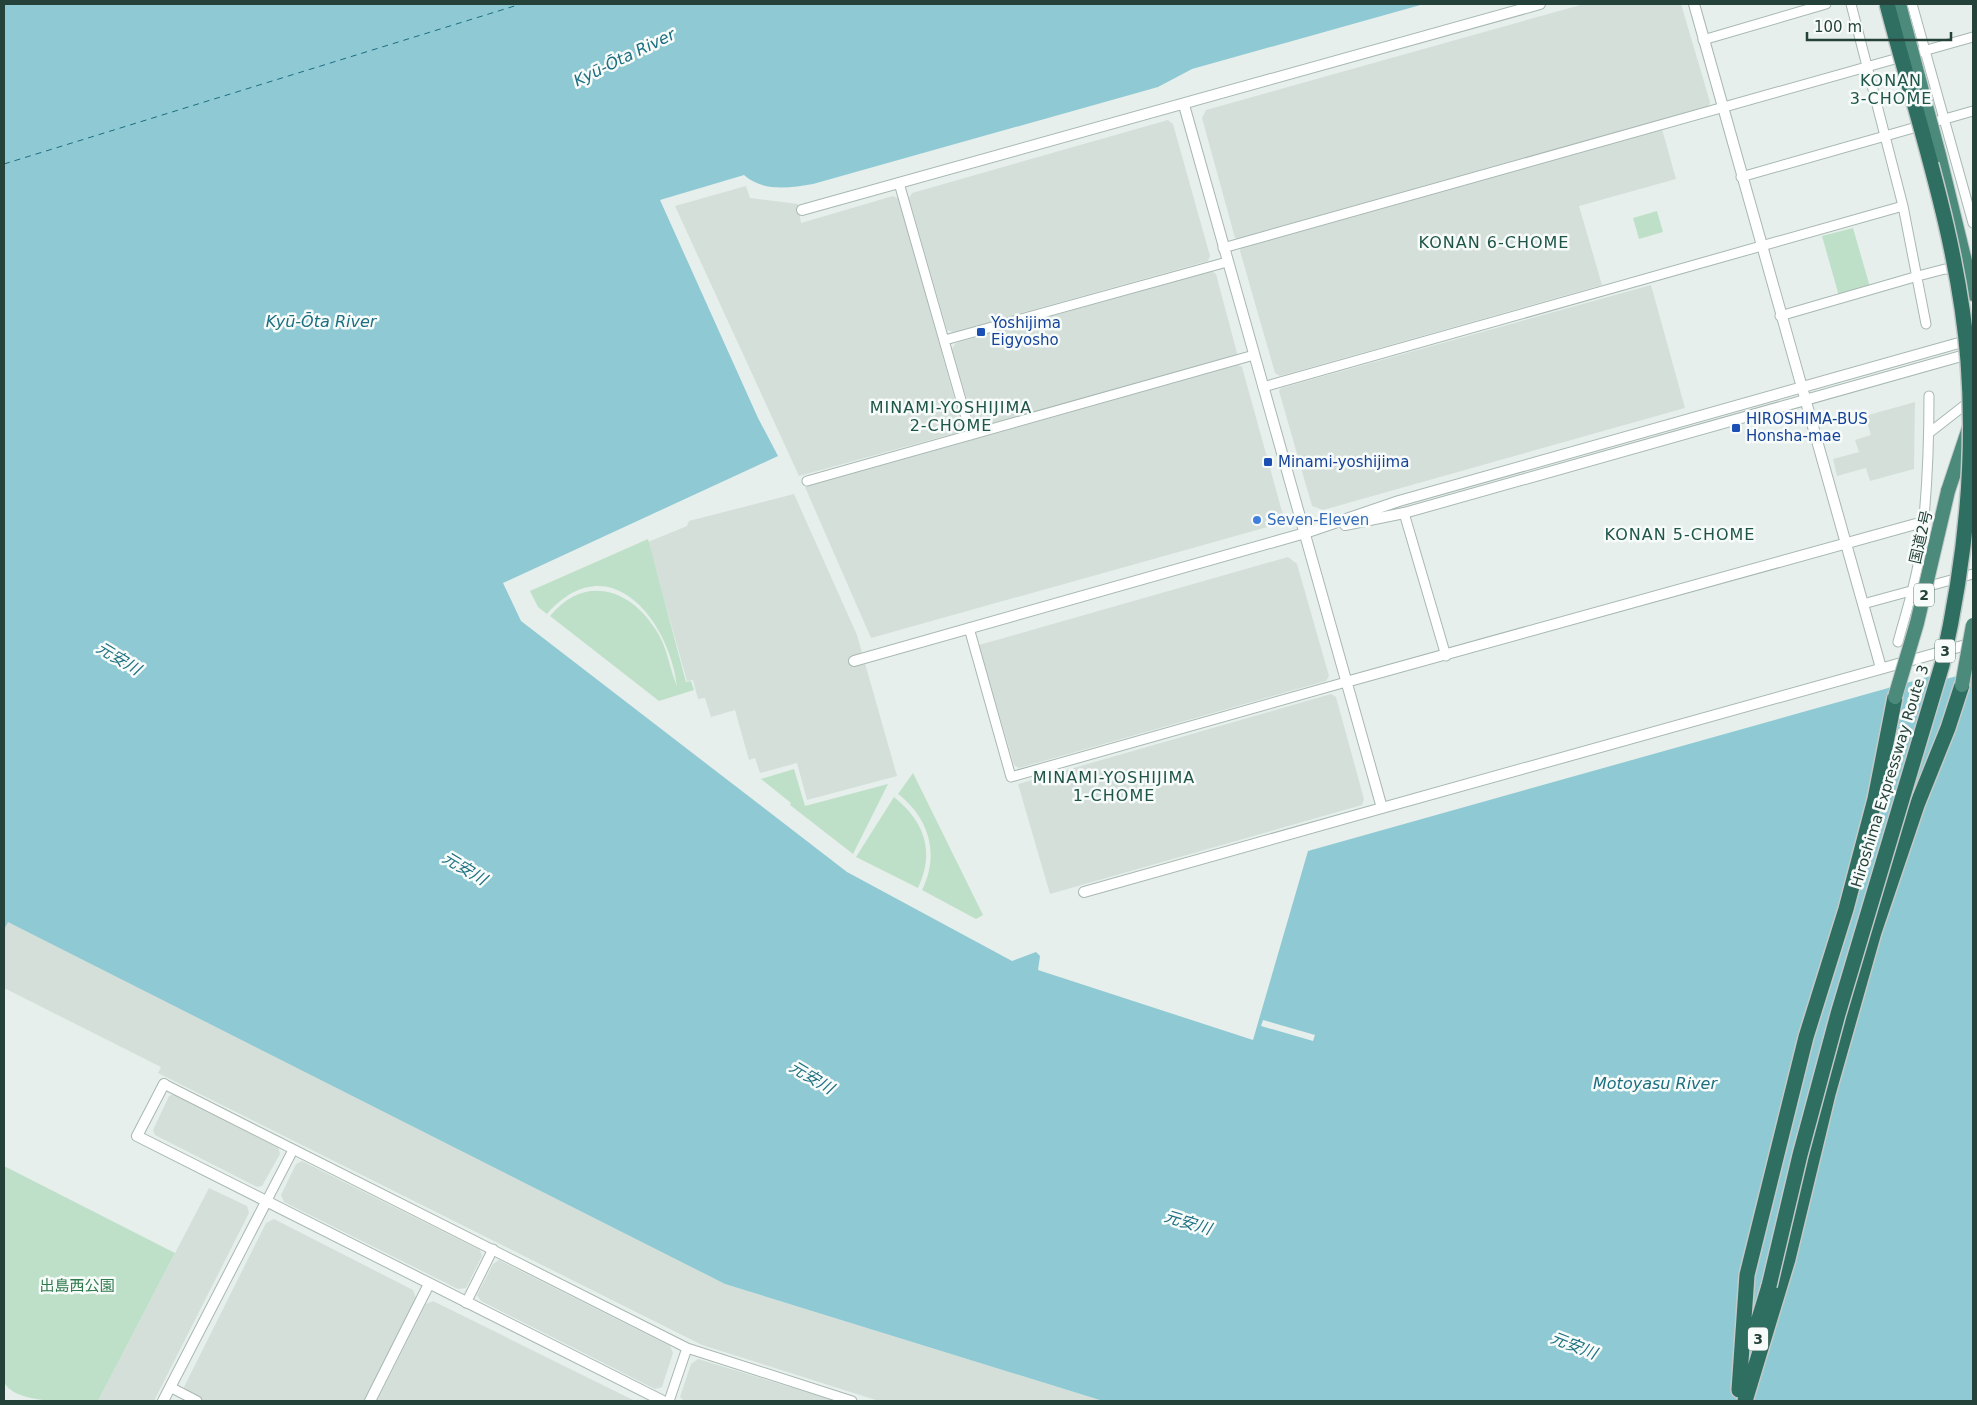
<svg xmlns="http://www.w3.org/2000/svg" width="1977" height="1405" font-family="'DejaVu Sans','Noto Sans JP',sans-serif">
	<style>
		.built { fill: #d4dfda }
		.green { fill: #bfe0c8 }
		.water { fill: #8ec9d4 }
		.pier { fill: #e6efeb }
		.lines { fill: none; stroke-linecap: round; stroke-linejoin: round }
		.ferry { stroke: #1c6f80; stroke-width: 1; stroke-dasharray: 6 5; stroke-linecap: butt }
		.minor-casing { stroke: #a8b8b2; stroke-width: 11 }
		.tertiary-casing { stroke: #a8b8b2; stroke-width: 12 }
		.trunk-casing { stroke: #c2cac8; stroke-width: 16 }
		.motorway-casing { stroke: #c2cac8; stroke-width: 18 }
		.minor { stroke: #fff; stroke-width: 9 }
		.tertiary { stroke: #fff; stroke-width: 10 }
		.trunk { stroke: #4c8a7c; stroke-width: 14 }
		.motorway { stroke: #2f6f62; stroke-width: 15 }
		.trunk-bridge-casing { stroke: #c2cac8; stroke-width: 16; stroke-linecap: butt }
		.motorway-bridge-casing { stroke: #c2cac8; stroke-width: 18; stroke-linecap: butt }
		.trunk-bridge { stroke: #4c8a7c; stroke-width: 14 }
		.motorway-bridge { stroke: #2f6f62; stroke-width: 15 }
		.transit-dot { fill: #1a4fb4; stroke: #f7fbf9; stroke-width: 2 }
		.shop-dot { fill: #3f7fe0; stroke: #f7fbf9; stroke-width: 2 }
		.labels { text-anchor: middle; stroke-width: 5; stroke-linejoin: round; paint-order: stroke }
		.shield { fill: #f7fbf9; stroke: #637a73; stroke-width: 1 }
		.shield-label { font-size: 14px; font-weight: bold; fill: #24423a }
		.transit-label { font-size: 15px; fill: #164399; stroke: #f7fbf9; text-anchor: start }
		.shop-label { font-size: 15px; fill: #366cbe; stroke: #f7fbf9; text-anchor: start }
		.street-label { font-size: 15px; fill: #24423a; stroke: #f7fbf9 }
		.park-label { font-size: 15px; fill: #2d7a4b; stroke: #f7fbf9 }
		.water-label { font-size: 16px; font-style: italic; fill: #1c6f80; stroke: #f7fbf9 }
		.neighbourhood-label { font-size: 16px; letter-spacing: 1px; fill: #1f5548; stroke: #f7fbf9 }
	</style>
	<rect width="100%" height="100%" fill="#e6efeb"/>
	<path class="built" d="M1584,4H1681L1710,102L1708,108L1238,240L1235,238L1202,118L1206,110Z
		M1168,120L1173,124L1210,256L1208,261L953,332L947,330L909,198L912,193Z
		M1662,129L1676,179L1579,206L1602,285L1280,376L1275,373L1240,251L1241,248Z
		M746,186L750,198L798,204L801,223L893,196L899,199L962,426L959,432L799,476L675,206Z
		M1212,271L1216,274L1237,353L1236,356L981,428L974,424L952,349L956,343Z
		M1651,285L1685,408L1323,510L1312,506L1279,391L1281,388Z
		M1238,365L1242,367L1283,515L1278,524L871,638L805,487Z
		M1915,402L1914,469L1870,481L1866,468L1837,476L1833,459L1859,452L1855,440L1871,435L1865,416Z
		M794,494L857,635L897,776L807,800L797,763L760,773L755,758L749,760L735,710L711,717L705,698L698,699L693,680L687,681L648,542L687,526L689,521Z
		M1288,557L1297,564L1329,676L1326,681L1019,768L1014,765L979,645Z
		M1331,694L1336,697L1364,799L1362,805L1050,894L1018,784Z
		M8,921L725,1284L1103,1401H879L702,1345L158,1073L161,1067L4,988V930Z
		M174,1094L278,1147L280,1154L262,1186L257,1187L155,1135L153,1130L169,1096Z
		M302,1161L480,1250L482,1256L466,1288L458,1289L284,1202L281,1195L296,1164Z
		M209,1188L247,1206L249,1213L154,1401H98Z
		M274,1219L413,1290L416,1298L364,1401H203L186,1393L184,1387L266,1223Z
		M499,1260L670,1346L673,1353L662,1387L655,1389L481,1301L477,1295L493,1264Z
		M433,1301L635,1401H377L426,1304Z
		M698,1359L836,1401H684L680,1397L691,1364Z"/>
	<path class="green" d="M1657,211L1663,232L1639,239L1633,218Z
		M1853,228L1870,287L1839,296L1822,236Z
		M648,539L686,682L691,681L694,690L659,701L550,616C586,572 634,590 659,635C668,651 670,670 677,686C669,620 609,544 547,614L538,607L530,591Z
		M794,769L805,806L888,784L853,854L790,805L791,803L761,779Z
		M913,773L983,915L976,919L922,890C940,854 929,818 898,794Z
		M894,797C925,822 935,852 918,888L856,857Z
		M4,1166L175,1253L98,1401C72,1401 15,1405 4,1382Z"/>
	<path class="water" d="M4,4H1424L1192,69L1158,87L813,184C789,188 763,192 744,175L660,200L758,418L778,456L503,583L521,621L847,872L1012,961L1036,952L1040,956L1038,970L1253,1040L1308,851L1931,676L1934,682L1973,672V1401H1103L725,1284L8,922L4,930Z"/>
	<path class="pier" d="M1263,1020L1315,1035L1313,1041L1261,1026Z"/>
	<g class="lines">
		<path class="ferry" d="M4,164L521,4"/>
		<g class="minor-casing">
			<path id="minor" d="M1851,4L1903,206L1926,324
				M1912,4L1973,223
				M1703,40L1826,4
				M1741,177L1973,111
				M899,183L971,435
				M1223,248L1973,37
				M1780,316L1918,276L1945,269L1959,270
				M945,340L1227,262
				M1263,387L1903,206
				M1929,433L1970,401
				M807,481L1254,355
				M1404,513L1446,656
				M1863,604L1973,574
				M969,628L1011,777L1346,682
				M1898,642C1906,612 1916,583 1920,553C1927,501 1929,449 1929,396
				M164,1084L687,1348L852,1401
				M266,1202L293,1150
				M466,1303L493,1249
				M170,1387L197,1401
				M669,1401L687,1348"/>
		</g>
		<g class="tertiary-casing">
			<path id="tertiary" d="M1694,4L1881,668
				M1184,105L1382,808L1973,643
				M802,210L1540,4
				M1345,525L1404,513L1972,353
				M854,661L1305,533L1399,501L1973,339
				M1346,682L1923,522
				M1084,892L1382,808
				M164,1084L137,1136L663,1401
				M163,1401L266,1202
				M370,1401L429,1284"/>
		</g>
		<g class="trunk-casing">
			<path id="trunk" d="M1939,155L1973,294
				M1948,491L1969,428"/>
		</g>
		<g class="motorway-casing">
			<path id="motorway" d="M1754,1335L1769,1286
				M1739,1390L1747,1275L1806,1037L1846,909L1875,799L1895,697
				M1745,1401L1788,1259L1828,1094L1874,932L1917,805L1948,728L1962,685"/>
		</g>
		<use href="#minor" class="minor"/>
		<use href="#tertiary" class="tertiary"/>
		<use href="#trunk" class="trunk"/>
		<use href="#motorway" class="motorway"/>
		<g class="trunk-bridge-casing">
			<path id="trunk-bridge" d="M1899,4L1939,155
				M1962,685L1973,625
				M1895,697L1917,623L1948,491"/>
		</g>
		<g class="motorway-bridge-casing">
			<path id="motorway-bridge" d="M1769,1286L1800,1155L1838,1014L1942,665C1965,564 1976,464 1968,361C1959,241 1917,120 1887,4"/>
		</g>
		<use href="#trunk-bridge" class="trunk-bridge"/>
		<use href="#motorway-bridge" class="motorway-bridge"/>
	</g>
	<g class="transit-dot">
		<rect x="976" y="327" width="10" height="10" rx="2.5"/>
		<rect x="1731" y="423" width="10" height="10" rx="2.5"/>
		<rect x="1263" y="457" width="10" height="10" rx="2.5"/>
	</g>
	<circle class="shop-dot" cx="1257" cy="520" r="5"/>
	<g class="labels">
		<g class="shield">
			<rect x="1914" y="583.5" width="20" height="23" rx="4"/>
			<rect x="1935" y="639.5" width="20" height="23" rx="4"/>
			<rect x="1748" y="1327.5" width="20" height="23" rx="4"/>
		</g>
		<g class="shield-label">
			<text x="1924" y="600">2</text>
			<text x="1945" y="656">3</text>
			<text x="1758" y="1344">3</text>
		</g>
		<g class="transit-label">
			<text x="991" y="328">Yoshijima<tspan x="991" dy="17">Eigyosho</tspan></text>
			<text x="1746" y="424">HIROSHIMA-BUS<tspan x="1746" dy="17">Honsha-mae</tspan></text>
			<text x="1278" y="467">Minami-yoshijima</text>
		</g>
		<g class="shop-label">
			<text x="1267" y="525">Seven-Eleven</text>
		</g>
		<g class="street-label">
			<text transform="translate(1921 537) rotate(-77)" y="5">国道2号</text>
			<text transform="translate(1890 776) rotate(-73)" y="5">Hiroshima Expressway Route 3</text>
		</g>
		<g class="park-label">
			<text x="77" y="1291">出島西公園</text>
		</g>
		<g class="water-label">
			<text transform="translate(624 57) rotate(-26)" y="6">Kyū-Ōta River</text>
			<text x="321" y="327">Kyū-Ōta River</text>
			<text transform="translate(119 658) rotate(31)" y="6">元安川</text>
			<text transform="translate(465 868) rotate(31)" y="6">元安川</text>
			<text transform="translate(812 1077) rotate(31)" y="6">元安川</text>
			<text x="1655" y="1089">Motoyasu River</text>
			<text transform="translate(1188 1222) rotate(17)" y="6">元安川</text>
			<text transform="translate(1574 1345) rotate(21)" y="6">元安川</text>
		</g>
		<g class="neighbourhood-label">
			<text x="1891" y="86">KONAN<tspan x="1891" dy="18">3-CHOME</tspan></text>
			<text x="1494" y="248">KONAN 6-CHOME</text>
			<text x="951" y="413">MINAMI-YOSHIJIMA<tspan x="951" dy="18">2-CHOME</tspan></text>
			<text x="1680" y="540">KONAN 5-CHOME</text>
			<text x="1114" y="783">MINAMI-YOSHIJIMA<tspan x="1114" dy="18">1-CHOME</tspan></text>
		</g>
	</g>
	<rect width="1977" height="1405" fill="none" stroke="#24423a" stroke-width="10"/>
	<path d="M1807 32v8h144v-8" fill="none" stroke="#24423a" stroke-width="2.5"/>
	<text x="1814" y="32" font-size="15" fill="#24423a" stroke="#f7fbf9" stroke-width="4" paint-order="stroke">100 m</text>
</svg>
